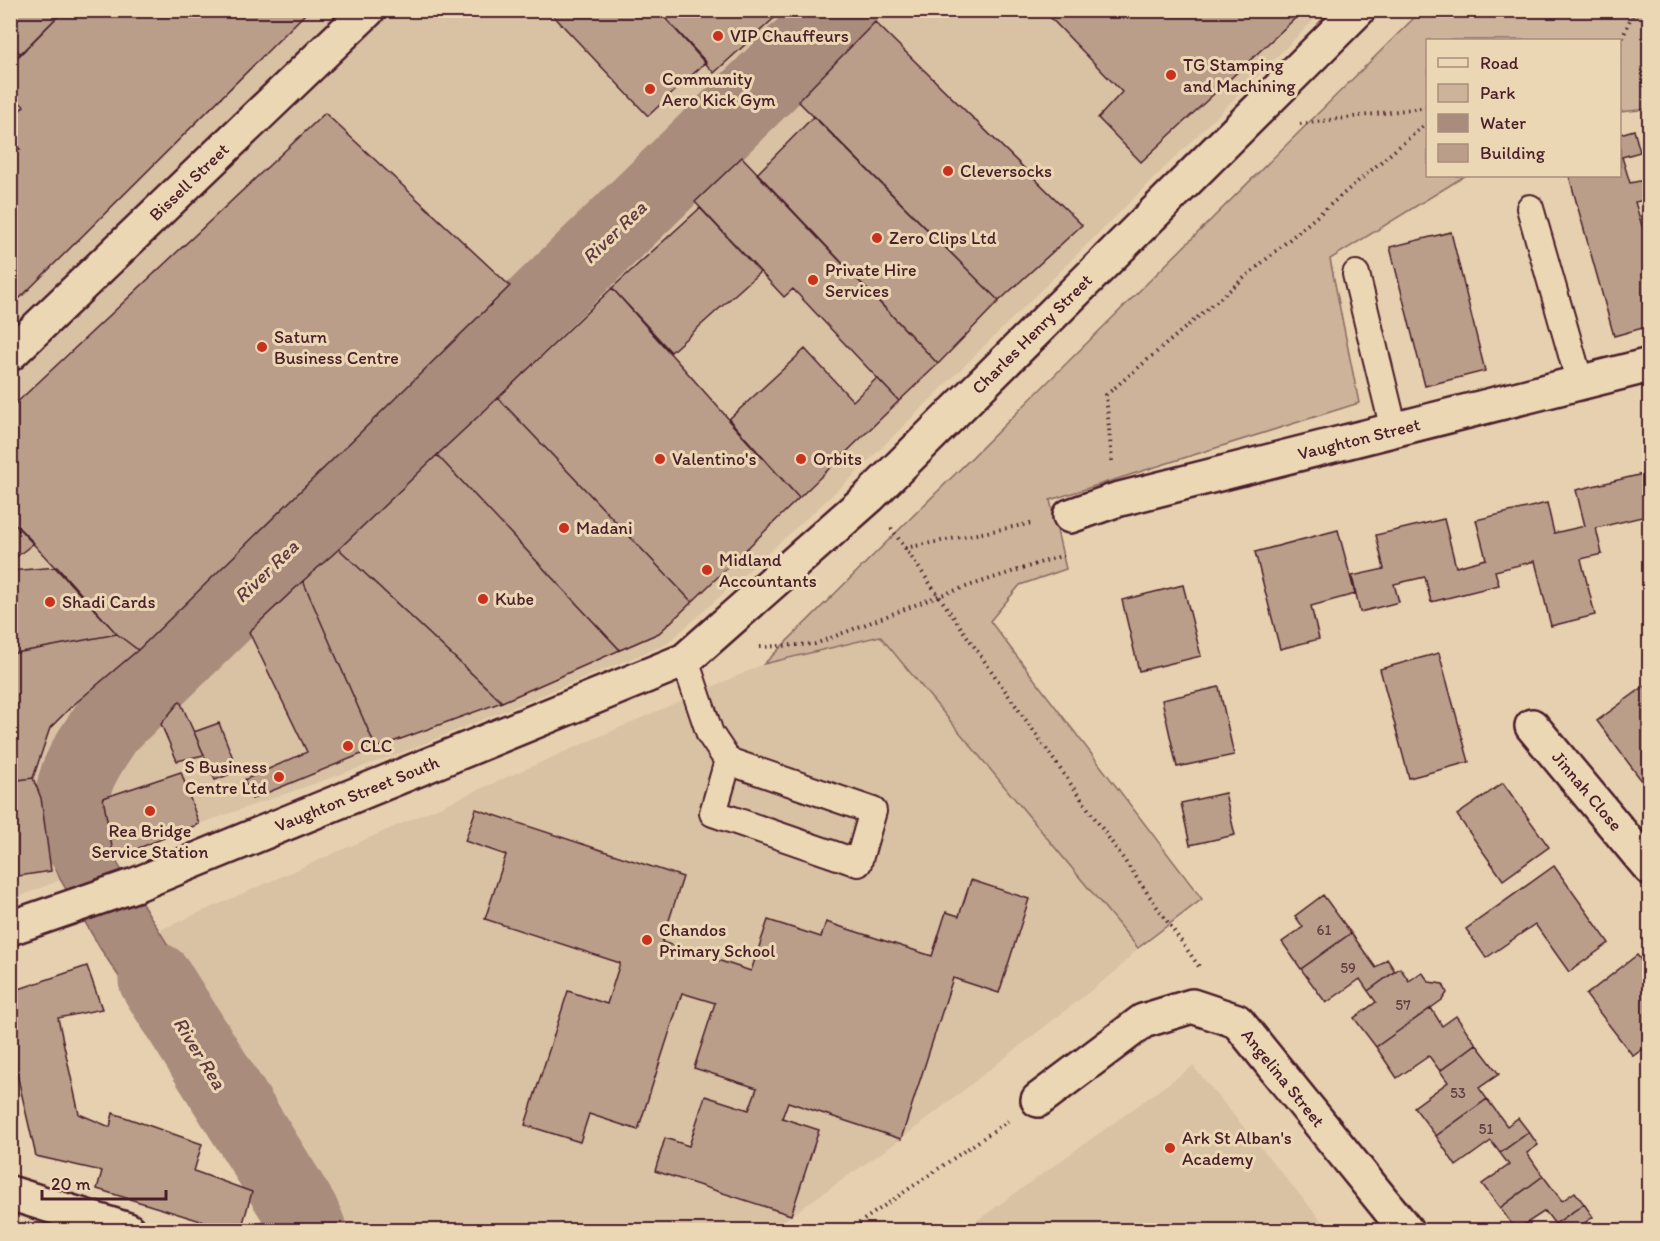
<svg xmlns="http://www.w3.org/2000/svg" width="1660" height="1241" font-family="Itim,sans-serif">
	<style>
		.built { fill: #d9c1a4 }
		.green { fill: #ccb39a; stroke: #8b6962; stroke-width: 1.5 }
		.water { fill: #aa8c7d; stroke: #84605c; stroke-width: 1.5 }
		.lines { fill: none; stroke-linecap: round; stroke-linejoin: round }
		.river { stroke: #aa8c7d; stroke-width: 75 }
		.building { fill: #ba9e8a; stroke: #4a1f2b; stroke-width: 1.5 }
		.lane-casing { stroke: #4a1f2b; stroke-width: 30 }
		.street-casing { stroke: #4a1f2b; stroke-width: 38 }
		.path { stroke: #4a1f2b; stroke-width: 4; stroke-dasharray: 1.5 4.5; stroke-linecap: butt }
		.lane { stroke: #ecd7b5; stroke-width: 26 }
		.street { stroke: #ecd7b5; stroke-width: 33 }
		.poi-dot { fill: #c8321e; stroke: #ecd7b5; stroke-width: 2 }
		.labels { text-anchor: middle; stroke-width: 6; stroke-linejoin: round; paint-order: stroke }
		.number-label { font-size: 15px; fill: #663f43 }
		.poi-label { font-size: 18px; fill: #4a1f2b; stroke: #ecd7b5; text-anchor: start }
		.street-label { font-size: 18px; fill: #4a1f2b; stroke: #ecd7b5 }
		.water-label { font-size: 20px; font-style: italic; fill: #623a40; stroke: #ecd7b5 }
	</style>
	<rect width="100%" height="100%" fill="#e6d0af"/>
	<filter id="ink" filterUnits="userSpaceOnUse"><feTurbulence type="fractalNoise" baseFrequency=".0167" numOctaves="2"/><feDisplacementMap in="SourceGraphic" scale="12" xChannelSelector="R" yChannelSelector="G"/><feConvolveMatrix kernelMatrix="1 2 1 2 8 2 1 2 1" color-interpolation-filters="sRGB"/></filter>
	<g filter="url(#ink)">
		<path class="built" d="M11,11H1323L850,479L667,644L401,753L199,824L11,900Z
			M880,636L1138,948L1116,971L901,1139L770,1230H336L331,1214L158,931L764,664Z
			M1193,1066L1329,1230H964Z"/>
		<path class="green" d="M1421,11H1649V109L1620,112V40H1428V176H1465L1330,259L1359,403L1050,500L1066,569L1020,585L990,621L1202,899L1138,948L880,636L764,664Z"/>
		<path class="water" d="M79,713L121,764L104,786L103,798L114,858L235,1053L188,1081L100,948L60,879L46,845L41,798L50,757L64,732Z"/>
		<g class="lines">
			<path class="river" d="M74,835C65,787 81,764 107,726L841,10
				M156,980L301,1212L309,1230"/>
		</g>
		<path class="building" d="M10,10H64L21,54L10,44Z
			M64,10H309L10,308V151L20,149L10,140V120L24,106L10,95V64Z
			M548,10H658L706,62L648,116Z
			M658,10H783L714,73Z
			M1043,10H1304L1141,162L1098,118L1122,92Z
			M875,22L1082,225L999,301L798,101Z
			M10,44L21,54L10,64Z
			M325,113L510,286L138,650L117,634L10,519V409Z
			M814,116L999,301L938,364L757,174Z
			M1634,130L1640,152L1622,157L1630,183L1650,179V199L1635,202L1642,226L1650,224V326L1614,336L1569,176H1620V134Z
			M742,157L938,364L899,401L793,289L784,297L695,202Z
			M700,208L760,272L671,352L612,288Z
			M1451,232L1485,371L1425,386L1390,247Z
			M612,288L799,498L692,602L498,398Z
			M805,349L853,401L877,378L899,401L799,498L728,420Z
			M498,398L692,602L659,633L620,650L437,455Z
			M437,455L620,650L502,702L339,549Z
			M1647,473L1650,515L1596,528L1602,554L1581,559L1595,615L1551,626L1535,561L1495,571L1499,585L1431,602L1425,577L1394,584L1399,602L1360,612L1352,576L1384,569L1376,535L1444,519L1456,567L1486,559L1476,520L1547,503L1554,533L1585,526L1576,490Z
			M10,519L34,543L10,562Z
			M1338,530L1355,594L1311,606L1319,639L1280,649L1255,552Z
			M339,549L502,702L376,748L303,581Z
			M57,567L117,634L10,654V571Z
			M303,581L376,748L252,799L244,780L307,752L249,632Z
			M1183,585L1201,656L1139,671L1122,600Z
			M117,634L138,650L71,707L50,728L33,778L10,781V654Z
			M1439,653L1469,762L1409,778L1380,669Z
			M1650,682V776L1642,781L1597,721Z
			M1219,687L1234,755L1177,767L1162,700Z
			M180,701L204,755L177,761L161,724Z
			M219,723L238,771L215,780L194,732Z
			M181,772L199,824L114,858L103,798Z
			M33,778L41,798L51,871L12,877L10,781Z
			M1503,783L1549,847L1503,880L1457,815Z
			M1225,793L1235,835L1190,845L1181,803Z
			M476,809L683,877L662,942L751,971L768,920L821,937L826,922L932,956L946,912L959,916L971,880L1029,899L999,993L953,978L901,1139L788,1102L782,1118L819,1130L791,1215L655,1171L665,1138L689,1146L705,1096L749,1110L757,1088L694,1068L715,1003L682,993L638,1130L589,1114L580,1142L525,1125L568,991L607,1004L620,963L485,919L506,855L465,841Z
			M1554,866L1609,943L1569,972L1535,924L1486,958L1466,929Z
			M1323,895L1351,933L1301,969L1282,942L1303,927L1295,916Z
			M1351,933L1376,968L1387,959L1395,971L1368,991L1360,979L1326,1003L1301,969Z
			M1637,955L1650,971V1044L1633,1056L1586,995Z
			M87,966L102,1009L58,1018L79,1114L110,1127L113,1113L202,1144L194,1171L252,1192L241,1230H230L97,1189L102,1171L36,1156L10,1044V992Z
			M1400,968L1409,981L1422,972L1429,982L1443,984L1447,993L1442,1000L1376,1047L1354,1018L1376,1002L1368,991Z
			M1431,1008L1442,1026L1456,1016L1476,1044L1440,1071L1429,1056L1397,1078L1376,1047Z
			M1476,1044L1499,1074L1479,1088L1487,1099L1436,1136L1414,1107L1448,1082L1440,1071Z
			M1487,1099L1507,1126L1518,1118L1529,1132L1500,1153L1491,1141L1456,1166L1436,1136Z
			M1529,1132L1538,1145L1527,1153L1543,1176L1500,1208L1482,1184L1509,1165L1500,1153Z
			M1543,1176L1562,1201L1575,1192L1584,1204L1555,1224L1545,1211L1516,1230L1500,1208Z
			M1584,1204L1593,1217L1583,1224L1587,1230H1559L1555,1224Z"/>
		<g class="lines">
			<g class="lane-casing">
				<path id="lane" d="M1530,208L1580,383
					M1356,274L1394,430
					M685,660L710,734L728,761L873,811L858,863L713,813L728,761"/>
			</g>
			<g class="street-casing">
				<path id="street" d="M10,354L368,10
					M1070,516L1116,500L1650,365
					M1532,726L1650,868
					M10,928L135,885L685,660L869,497L1358,10
					M1038,1100L1143,1021L1192,1006L1237,1021L1406,1230
					M10,1193L128,1230"/>
			</g>
			<path class="path" d="M1620,44L1634,10
				M1300,124L1428,107
				M1112,461L1106,395L1428,122
				M891,528L1200,968
				M905,548L1033,523
				M760,647L815,644L938,596L1067,554
				M849,1230L1008,1121"/>
			<use href="#lane" class="lane"/>
			<use href="#street" class="street"/>
		</g>
	</g>
	<g class="poi-dot">
		<circle cx="718" cy="36" r="6"/>
		<circle cx="1171" cy="75" r="6"/>
		<circle cx="650" cy="89" r="6"/>
		<circle cx="948" cy="171" r="6"/>
		<circle cx="877" cy="238" r="6"/>
		<circle cx="813" cy="280" r="6"/>
		<circle cx="262" cy="347" r="6"/>
		<circle cx="660" cy="459" r="6"/>
		<circle cx="801" cy="459" r="6"/>
		<circle cx="564" cy="528" r="6"/>
		<circle cx="707" cy="570" r="6"/>
		<circle cx="483" cy="599" r="6"/>
		<circle cx="50" cy="602" r="6"/>
		<circle cx="348" cy="746" r="6"/>
		<circle cx="279" cy="777" r="6"/>
		<circle cx="150" cy="811" r="6"/>
		<circle cx="647" cy="940" r="6"/>
		<circle cx="1170" cy="1148" r="6"/>
	</g>
	<g class="labels">
		<g class="number-label">
			<text x="1324" y="935">61</text>
			<text x="1348" y="973">59</text>
			<text x="1403" y="1010">57</text>
			<text x="1458" y="1098">53</text>
			<text x="1486" y="1134">51</text>
		</g>
		<g class="poi-label">
			<text x="730" y="42">VIP Chauffeurs</text>
			<text x="1183" y="71">TG Stamping<tspan x="1183" dy="21">and Machining</tspan></text>
			<text x="662" y="85">Community<tspan x="662" dy="21">Aero Kick Gym</tspan></text>
			<text x="960" y="177">Cleversocks</text>
			<text x="889" y="244">Zero Clips Ltd</text>
			<text x="825" y="276">Private Hire<tspan x="825" dy="21">Services</tspan></text>
			<text x="274" y="343">Saturn<tspan x="274" dy="21">Business Centre</tspan></text>
			<text x="672" y="465">Valentino's</text>
			<text x="813" y="465">Orbits</text>
			<text x="576" y="534">Madani</text>
			<text x="719" y="566">Midland<tspan x="719" dy="21">Accountants</tspan></text>
			<text x="495" y="605">Kube</text>
			<text x="62" y="608">Shadi Cards</text>
			<text x="360" y="752">CLC</text>
			<text x="267" y="773" text-anchor="end">S Business<tspan x="267" dy="21">Centre Ltd</tspan></text>
			<text x="150" y="837" text-anchor="middle">Rea Bridge<tspan x="150" dy="21">Service Station</tspan></text>
			<text x="659" y="936">Chandos<tspan x="659" dy="21">Primary School</tspan></text>
			<text x="1182" y="1144">Ark St Alban's<tspan x="1182" dy="21">Academy</tspan></text>
		</g>
		<g class="street-label">
			<text transform="translate(189 182) rotate(-44)" y="6">Bissell Street</text>
			<text transform="translate(1032 334) rotate(-45)" y="6">Charles Henry Street</text>
			<text transform="translate(1359 439) rotate(-14)" y="6">Vaughton Street</text>
			<text transform="translate(1587 791) rotate(50)" y="6">Jinnah Close</text>
			<text transform="translate(357 794) rotate(-22)" y="6">Vaughton Street South</text>
			<text transform="translate(1283 1078) rotate(51)" y="6">Angelina Street</text>
		</g>
		<g class="water-label">
			<text transform="translate(614 232) rotate(-44)" y="7">River Rea</text>
			<text transform="translate(266 571) rotate(-44)" y="7">River Rea</text>
			<text transform="translate(200 1053) rotate(58)" y="7">River Rea</text>
		</g>
	</g>
	<rect width="1660" height="1241" fill="none" stroke="#ecd7b5" stroke-width="36"/>
	<rect x="18" y="18" width="1624" height="1205" fill="none" stroke="#4a1f2b" stroke-width="2" filter="url(#ink)"/>
	<rect x="1426" y="39" width="195" height="138" fill="#ecd7b5" stroke="#ab8d7e" stroke-width="1.5"/>
	<rect x="1438" y="58" width="30" height="9" fill="#ecd7b5" stroke="#ab8d7e" stroke-width="1.5"/>
	<text x="1480" y="69" font-size="18" fill="#4a1f2b">Road</text>
	<rect x="1438" y="84" width="30" height="18" fill="#ccb39a" stroke="#ab8d7e" stroke-width="1.5"/>
	<text x="1480" y="99" font-size="18" fill="#4a1f2b">Park</text>
	<rect x="1438" y="114" width="30" height="18" fill="#aa8c7d" stroke="#ab8d7e" stroke-width="1.5"/>
	<text x="1480" y="129" font-size="18" fill="#4a1f2b">Water</text>
	<rect x="1438" y="144" width="30" height="18" fill="#ba9e8a" stroke="#ab8d7e" stroke-width="1.5"/>
	<text x="1480" y="159" font-size="18" fill="#4a1f2b">Building</text>
	<path d="M42 1190v9h124v-9" fill="none" stroke="#4a1f2b" stroke-width="3"/>
	<text x="51" y="1190" font-size="18" fill="#4a1f2b" stroke="#ecd7b5" stroke-width="4.5" paint-order="stroke">20 m</text>
</svg>
